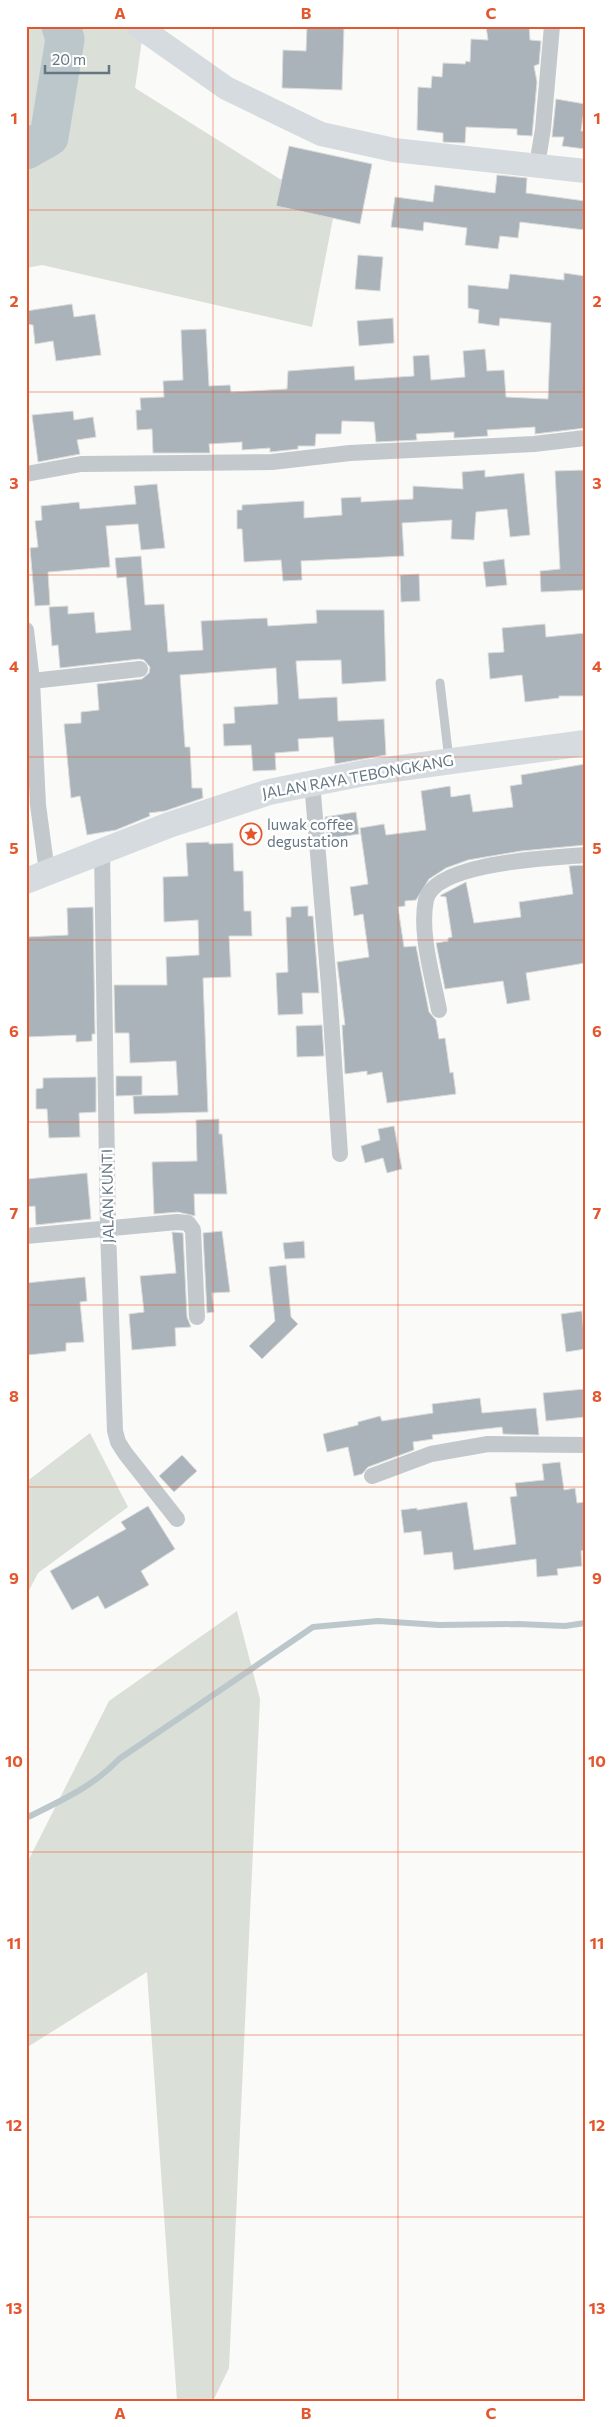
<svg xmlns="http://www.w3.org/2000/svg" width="611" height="2427" font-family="Commissioner,sans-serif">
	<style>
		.green { fill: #dadfd7 }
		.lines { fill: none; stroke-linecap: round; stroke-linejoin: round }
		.stream { stroke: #bbc7cb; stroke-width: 6 }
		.river { stroke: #bbc7cb; stroke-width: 39 }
		.building { fill: #aab3b9; stroke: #dcdcda }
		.lane { stroke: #c3c8cc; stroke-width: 9 }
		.street { stroke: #c3c8cc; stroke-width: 16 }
		.secondary { stroke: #d6dbdf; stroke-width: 24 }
		.primary { stroke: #d6dbdf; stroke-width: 26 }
		.grid { fill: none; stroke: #e4572e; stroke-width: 1; stroke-opacity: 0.55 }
		.labels { text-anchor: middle; stroke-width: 5; stroke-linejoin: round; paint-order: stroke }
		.street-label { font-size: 15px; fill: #657683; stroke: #fff }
		.poi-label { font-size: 15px; fill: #657683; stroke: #fff; text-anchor: start }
		.neatline { fill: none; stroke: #e4572e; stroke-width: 2 }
		.grid-label { font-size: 16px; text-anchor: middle; font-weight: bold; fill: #e4572e }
	</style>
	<rect width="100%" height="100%" fill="#fafaf8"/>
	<path class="green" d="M26,26H144L135,88L334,213L312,327L42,265L26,268Z
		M90,1433L128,1507L38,1573L26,1596V1482Z
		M237,1611L260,1699L229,2368L213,2401H177L147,1972L26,2048V1865L109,1701Z"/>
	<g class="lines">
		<path class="stream" d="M26,1818C60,1801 93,1787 119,1759L313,1627L378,1621L439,1625L518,1624L565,1626L585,1623"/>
		<path class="river" d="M26,150L49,137L65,39L61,26"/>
	</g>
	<path class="building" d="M307,26H344L342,90L282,88L283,50L306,51Z
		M486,26H529L530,40L541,41L539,64L534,66L537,82L532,136L517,135V129L466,127L465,143L443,142V133L417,130L418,87L431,88L432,76L442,77L443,63L465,64L466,61L470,62L471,39L488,40Z
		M556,99L585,104L581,131H585V149L562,146L564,137H552Z
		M289,146L372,164L360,224L276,206Z
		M497,175L527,178L526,193L585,201V230L520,222L518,238L500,236L498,249L465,245L467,228L424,222L423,231L391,227L395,197L433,202L435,185L495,193Z
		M358,255L383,257L380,291L355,289Z
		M564,273L585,276V428L535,434V427L487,430L488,436L454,438V432L416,434L417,440L376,442L374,422L342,421L341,434H316L315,446H298V449L270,452V448L242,450V442L209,444L210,453H153L152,429L137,430L136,410H141L140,398L164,397L163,381L183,380L181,330L206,329L209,386L230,385L231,392L287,389L288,371L354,366L355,380L414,376L413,356L429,355L431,380L465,377L463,351L485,349L487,371L504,370L506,397L548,399L551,323L500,318L499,326L478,323L479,310L468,308V285L508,289L510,274L564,280Z
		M72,304L74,317L95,314L101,355L56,361L53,341L35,344L33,325L26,324V311Z
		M393,318L394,343L359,346L357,321Z
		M73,411L74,420L93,417L96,437L77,440L80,454L38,462L32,415Z
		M485,470V477L524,473L530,535L510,537L507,509L476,512L474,540L451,539L452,520L402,523L404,556L301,561L302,580L283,581L281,560L244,562L242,529H237V510H242V505L304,501V518L342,515L341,498L361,497V502L413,499V486L463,489L462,472Z
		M585,470V590L541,592L540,571L560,569L555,471Z
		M157,484L165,548L141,550L138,524L106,526L110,567L48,572L50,605L35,606L30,548L38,547L35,521L42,520L41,506L79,502L80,509L136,504L134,486Z
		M141,556L145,605L164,604L168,652L203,650L201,621L267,618L268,626L317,623L316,610H384L386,681L342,684L341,660L296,661L299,699L337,697L338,721L384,719L386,755L335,764L333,737L298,739L299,751L275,753L276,770L253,771L251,745L224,746L223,724L235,723L234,707L278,704L276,668L180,675L185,747H190L192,788H202L203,798L165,811L149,813L150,816L116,830L87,835L80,796L71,798L64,724L81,723V712L99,710L97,684L142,679L149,673L150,667L144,660L139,659L60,668L58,645L52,646L49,607L68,606V614L94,612L96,633L131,630L126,577L117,578L115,558Z
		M504,559L507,585L486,587L483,562Z
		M419,574L420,601L401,602L400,575Z
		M545,624L546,637L585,633V696H559V698L525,702L522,675L490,679L488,653L504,652L502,628Z
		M585,764V845L521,851L468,860L446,868L429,879L416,900L405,901V906L398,907L404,947L416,946L429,1012L436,1020L439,1039L445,1038L450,1073L453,1072L456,1094L387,1103L382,1072L367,1075V1071L345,1074L342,1025H345L337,962L369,957L363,914L354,916L350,887L368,884L360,828L384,824L386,835L426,830L421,791L450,786L451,797L470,794L473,812L513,807L510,786L522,784L521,775Z
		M356,812L359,834L327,839L325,817Z
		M209,842V844L233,843L234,871H243L244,911H251L252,936H229L231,977L203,978L208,1112L134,1114L133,1096L178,1095L176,1061L130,1063L129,1033H115L114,985H167L166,957L199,955L198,920L164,922L163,877L188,876L186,843Z
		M585,865V963L526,973L530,1000L507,1004L503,981L445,989L436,943L448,941V938L452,937L446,897L440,896L441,895L466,882L474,923L521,917L519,902L573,894L569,866Z
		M308,906V916H313L319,993H302L303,1014L278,1015L276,973L288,972L286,917H291V907Z
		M93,907L95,1034H92V1041L76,1042V1035L26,1037V937L68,935L67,908Z
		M322,1025L324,1056L297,1057L296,1026Z
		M116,1076H142V1095L116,1096Z
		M96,1077V1112L79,1113L80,1137L49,1138L47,1109H36V1089L43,1088V1078Z
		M219,1119V1134H222L227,1194H194L195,1216L178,1212L154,1214L152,1162L197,1161L196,1120Z
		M394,1126L402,1169L387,1173L383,1158L365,1163L361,1146L380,1140L378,1129Z
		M87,1173L91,1219L36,1225L35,1206L26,1207L27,1179Z
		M222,1231L230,1292L212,1293L214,1312L207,1313L203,1233Z
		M172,1232L183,1233L187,1317L191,1327L175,1328L176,1346L132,1350L129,1314L144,1312L140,1276L176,1273Z
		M304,1241L305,1258L285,1259L283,1243Z
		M286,1265L291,1317L298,1324L262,1359L249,1346L275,1321L269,1267Z
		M85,1277L87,1301L80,1302L84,1342L66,1343V1351L28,1355L26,1283Z
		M582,1311L585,1349L566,1352L561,1314Z
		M585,1389V1417L546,1421L543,1393Z
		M480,1398L482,1413L536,1408L539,1435L503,1434L502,1427L432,1435L433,1439L413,1442L414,1450L368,1467L362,1474L354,1476L348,1447L327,1452L323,1434L358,1425V1422L380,1416L382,1421L433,1413L432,1404Z
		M182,1455L197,1471L174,1492L159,1476Z
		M560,1462L564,1490L575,1488L577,1503L585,1502V1550L581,1551L582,1566L557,1569L558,1575L537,1577L536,1559L454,1570L452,1552L424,1555L421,1531L404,1533L401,1510L417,1508V1510L467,1502L474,1550L516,1544L510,1497L517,1496L515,1483L544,1480L542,1464Z
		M148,1506L175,1549L141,1571L149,1585L105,1609L98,1596L72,1610L50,1571L126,1529L121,1522Z"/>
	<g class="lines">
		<path class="lane" d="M440,683L449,760"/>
		<path class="street" d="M537,165L543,129L552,26
			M26,474L81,464L272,462L350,453L534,444L585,438
			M26,630L32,681L38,805L47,872
			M32,681L140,669
			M312,782L329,986L340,1154
			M102,851L108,1229L115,1431L118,1442L125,1453L177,1519
			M439,1010C433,978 419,932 426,900C435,862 551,858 585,855
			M26,1236L177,1222L188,1223L193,1230L197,1317
			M372,1476L431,1454L488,1444L585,1445"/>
		<path class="secondary" d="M138,26L226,88L321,134L394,150L585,171"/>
		<path class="primary" d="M26,881L169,825L269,792L364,773L585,743"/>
	</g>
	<path class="grid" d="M213,26V2401M398,26V2401M26,210H585M26,392H585M26,575H585M26,757H585M26,940H585M26,1122H585M26,1305H585M26,1487H585M26,1670H585M26,1852H585M26,2035H585M26,2217H585"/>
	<defs>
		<g id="sight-ring" transform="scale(1.125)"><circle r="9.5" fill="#fff" stroke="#e4572e" stroke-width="1.5"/><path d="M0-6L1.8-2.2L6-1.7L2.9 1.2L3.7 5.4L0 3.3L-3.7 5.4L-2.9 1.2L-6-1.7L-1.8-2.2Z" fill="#e4572e"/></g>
	</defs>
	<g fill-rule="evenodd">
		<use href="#sight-ring" x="251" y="834"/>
	</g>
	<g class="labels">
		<g class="street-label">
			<text transform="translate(358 777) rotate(-10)" y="5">JALAN RAYA TEBONGKANG</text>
			<text transform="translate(108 1196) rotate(-91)" y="5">JALAN KUNTI</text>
		</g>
		<g class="poi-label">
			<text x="267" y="830">luwak coffee<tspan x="267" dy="17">degustation</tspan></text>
		</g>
	</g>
	<rect width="611" height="2427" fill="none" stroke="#ffffff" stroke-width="55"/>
	<path d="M45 65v8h64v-8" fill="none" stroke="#657683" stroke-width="2.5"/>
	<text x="52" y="65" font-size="15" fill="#657683" stroke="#ffffff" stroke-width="4" paint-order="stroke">20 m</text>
	<rect x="28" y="28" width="556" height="2372" class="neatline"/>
	<g class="grid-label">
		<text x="120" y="19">A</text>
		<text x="306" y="19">B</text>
		<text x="491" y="19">C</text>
		<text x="14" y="124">1</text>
		<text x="597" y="124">1</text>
		<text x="14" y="307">2</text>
		<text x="597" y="307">2</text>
		<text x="14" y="489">3</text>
		<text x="597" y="489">3</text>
		<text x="14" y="672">4</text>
		<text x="597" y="672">4</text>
		<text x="14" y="854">5</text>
		<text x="597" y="854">5</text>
		<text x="14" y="1037">6</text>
		<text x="597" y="1037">6</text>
		<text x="14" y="1219">7</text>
		<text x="597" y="1219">7</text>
		<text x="14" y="1402">8</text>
		<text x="597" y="1402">8</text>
		<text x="14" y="1584">9</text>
		<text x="597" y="1584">9</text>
		<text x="14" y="1767">10</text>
		<text x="597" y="1767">10</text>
		<text x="14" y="1949">11</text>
		<text x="597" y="1949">11</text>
		<text x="14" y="2131">12</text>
		<text x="597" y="2131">12</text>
		<text x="14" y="2314">13</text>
		<text x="597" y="2314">13</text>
		<text x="120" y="2419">A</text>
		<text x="306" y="2419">B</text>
		<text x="491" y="2419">C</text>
	</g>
</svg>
